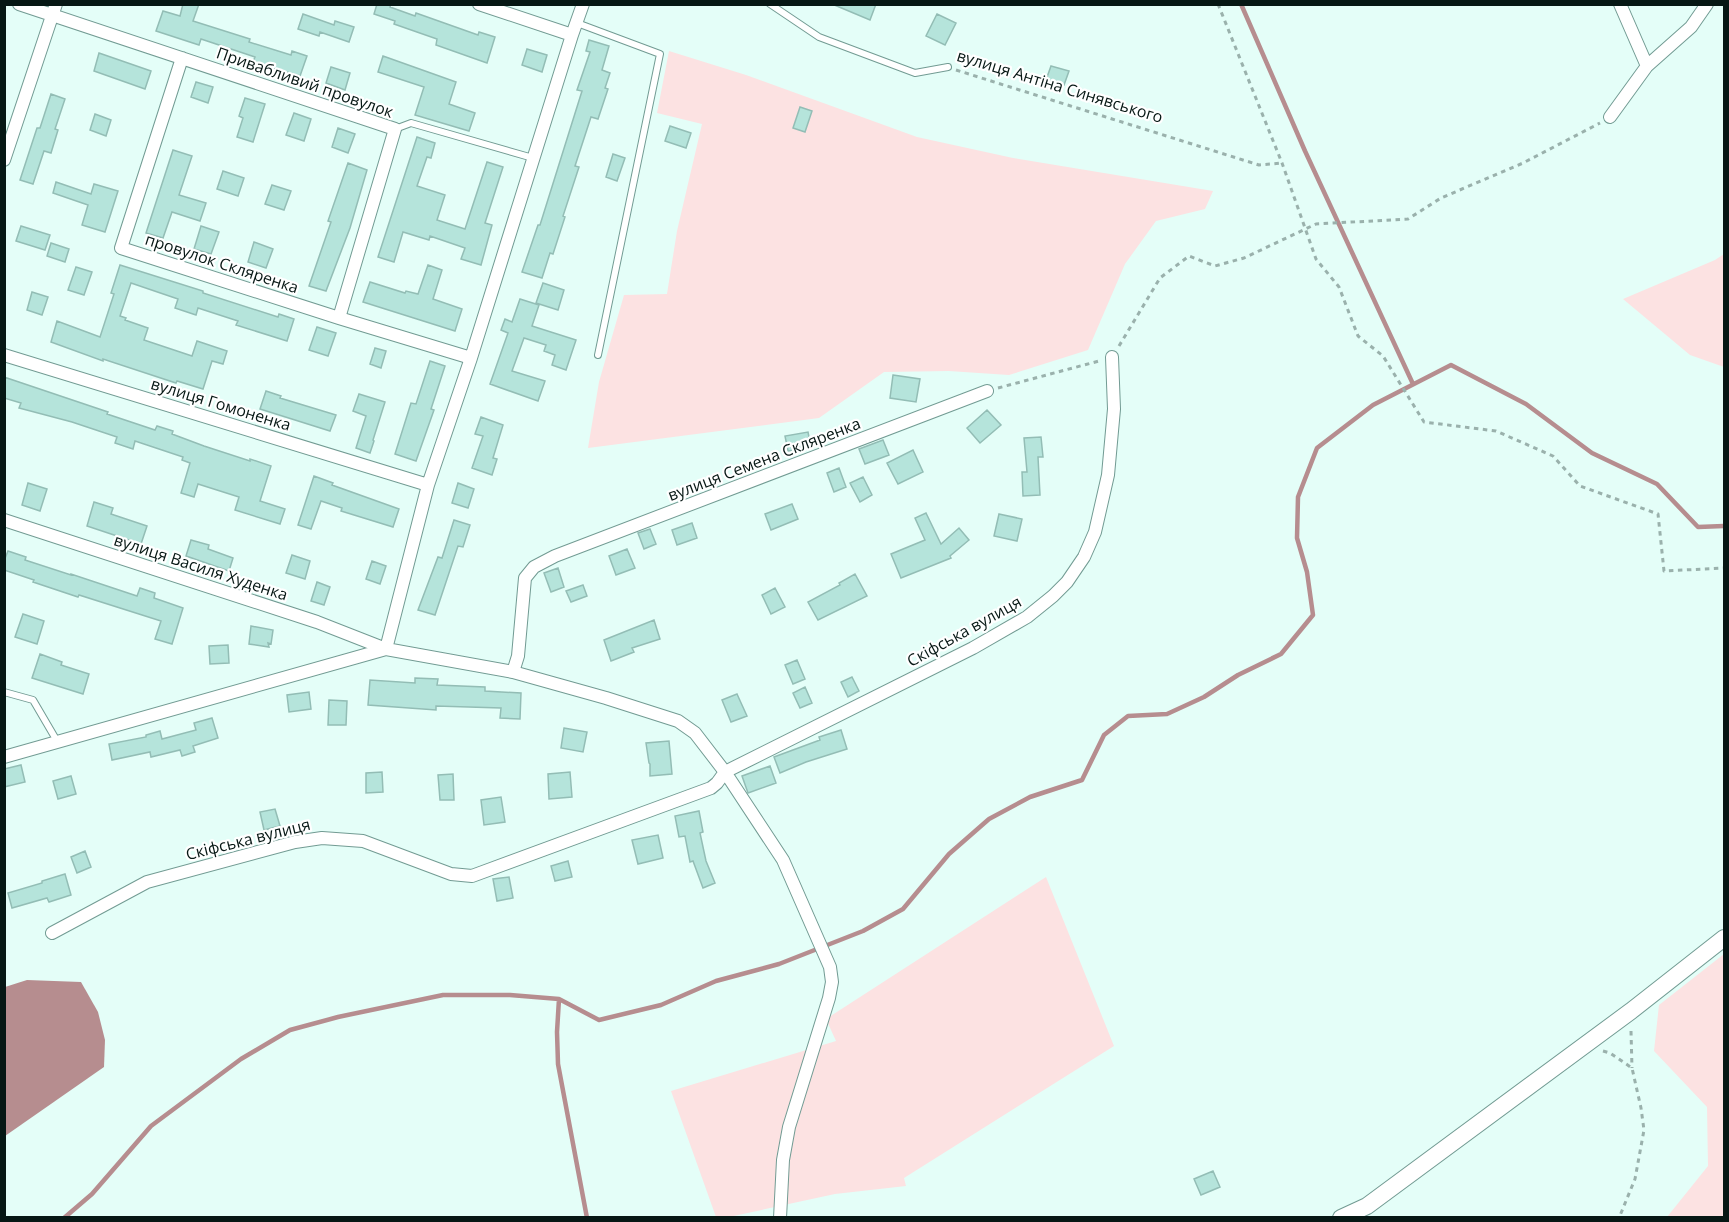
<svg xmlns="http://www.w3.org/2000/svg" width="1729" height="1222" font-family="'Open Sans',sans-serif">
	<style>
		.green { fill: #fce2e2 }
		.water { fill: #b68d8f }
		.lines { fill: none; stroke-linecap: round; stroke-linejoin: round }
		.stream { stroke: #b68d8f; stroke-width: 4.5 }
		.building { fill: #b5e4db; stroke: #93bdb5; stroke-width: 1.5 }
		.lane-casing { stroke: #729b93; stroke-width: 8 }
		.street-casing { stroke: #729b93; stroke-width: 14 }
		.secondary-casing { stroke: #729b93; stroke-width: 18 }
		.path { stroke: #9ab1ac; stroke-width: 3; stroke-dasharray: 4.5 4.5; stroke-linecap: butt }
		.lane { stroke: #fff; stroke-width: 6 }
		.street { stroke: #fff; stroke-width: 12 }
		.secondary { stroke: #fff; stroke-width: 16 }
		.labels { text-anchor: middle; stroke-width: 4.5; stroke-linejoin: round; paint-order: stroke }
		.street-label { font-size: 16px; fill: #061714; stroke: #fff }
	</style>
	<rect width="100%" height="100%" fill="#e4fef8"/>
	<path class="green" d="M669,51L746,75L917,137L1013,158L1213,191L1205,209L1156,221L1125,264L1088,350L1009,375L949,371L884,372L819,418L588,448L599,382L624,295L667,294L677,231L702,124L657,113Z
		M1724,254V367L1690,355L1623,299L1715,260Z
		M1046,877L1114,1046L904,1178L906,1186L835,1194L729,1217H716L671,1091L836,1041L826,1019Z
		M1724,954V1217H1667L1708,1166L1707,1107L1654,1051L1659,1005Z"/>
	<path class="water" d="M27,980L81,982L98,1012L105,1040L104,1067L5,1136V987Z"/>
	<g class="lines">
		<path class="stream" d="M1241,4L1305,151L1413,384
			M559,999L557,1032L558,1064L587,1218
			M64,1218L92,1194L151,1126L241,1059L290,1030L338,1017L443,995H510L559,999L599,1020L661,1005L716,981L779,964L863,931L903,909L949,854L989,819L1030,797L1082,780L1104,735L1128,716L1167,714L1204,697L1238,675L1281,654L1313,615L1307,572L1297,538L1298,497L1317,448L1373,405L1451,365L1526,404L1592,453L1657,484L1698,527L1724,526"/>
	</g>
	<path class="building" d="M183,4H199L193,21L250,39L249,42L291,55L292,51L307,56L300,76L253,62L255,57L201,39L199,45L156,31L163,11L180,16Z
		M377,4H391L390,7L415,16L416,13L478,35L479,32L495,37L487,63L436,45L437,39L394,24L395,21L374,14Z
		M832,4H876L870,20Z
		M303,14L334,25L335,21L354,27L349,42L320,32L319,36L298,29Z
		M937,14L956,23L945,45L926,36Z
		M589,40L609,46L602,70L610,73L605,88L608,89L598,119L591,117L575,166L579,167L563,216L565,217L553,254L550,253L542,278L522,272L538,225H540L582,91L577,90L590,52L586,51Z
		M527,49L547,55L542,72L522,65Z
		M99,53L151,71L145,89L94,71Z
		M383,56L456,82L449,104L475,113L469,131L415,115L424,87L378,72Z
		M1051,66L1069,71L1064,85L1046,80Z
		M331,67L350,73L345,90L326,83Z
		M196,82L213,87L208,103L191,97Z
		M51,94L65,99L55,129L58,130L51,153L44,151L33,184L20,180L37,128H40Z
		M245,98L265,104L253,142L237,137L243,118L239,116Z
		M800,107L812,111L805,132L793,128Z
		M294,113L311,119L304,141L286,135Z
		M95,114L111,120L106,136L90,130Z
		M670,126L691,133L686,148L665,141Z
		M338,128L355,134L348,153L332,147Z
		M417,137L435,143L431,158L427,157L417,186L445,195L437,220L465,229L487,162L503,167L485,223L492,225L481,265L461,259L465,248L430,236L429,240L403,232L394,262L378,257Z
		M173,150L192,156L179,195L206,203L200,221L172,212L163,238L146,233Z
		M613,154L625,158L617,181L606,177Z
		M348,163L367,170L350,228L326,291L309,286L331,222L328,221Z
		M223,171L244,178L238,196L217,189Z
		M56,182L91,194L94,184L118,191L105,232L82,225L88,205L53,193Z
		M272,185L291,191L284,210L265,204Z
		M21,226L50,235L45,250L16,241Z
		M201,226L219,232L211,254L194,249Z
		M254,242L273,249L266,268L248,262Z
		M51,243L69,249L65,262L47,256Z
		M120,265L203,291V293L278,317L279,314L294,319L287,341L236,325L238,321L198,308L196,315L175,308L178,299L131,283L120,316L126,318L125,320L148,328L144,340L192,356L197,341L227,351L223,364L212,361L203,389L177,381L176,383L103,359V361L51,342L57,321L100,337L114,294L111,293Z
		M428,265L442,270L433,299L462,309L455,331L363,302L370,282L405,293L406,291L418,294Z
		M76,267L92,272L84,295L68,290Z
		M543,283L564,290L558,310L536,303Z
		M32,292L48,297L42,315L27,310Z
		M520,299L539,305L532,326L576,340L566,370L552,365L555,355L544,351L546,345L524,338L512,371L545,381L538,401L490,384L508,333L501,330L505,319L512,322Z
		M317,327L336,333L328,356L309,350Z
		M375,348L386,351L381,368L370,364Z
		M430,361L445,366L431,409L434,410L416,461L395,454L411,403L416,404Z
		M893,375L920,379L916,402L890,398Z
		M4,377L108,412L107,414L155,430L157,426L173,431L172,434L204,446L250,461V459L271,466L260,501L285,509L280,524L235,510L239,497L198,484L194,497L181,493L190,463L182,460L183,457L135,441L133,449L115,443L117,437L72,422L19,408L21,403L4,398Z
		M266,391L281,396L280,398L336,415L330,431L260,409Z
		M359,394L385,402L373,440L374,441L370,453L356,448L366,416L353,411Z
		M987,410L1001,425L980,443L967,428Z
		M481,417L503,425L493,458L497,459L492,475L472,468L483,436L475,434Z
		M808,432L811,448L788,451L785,436Z
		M1041,437L1043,457H1038L1040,495L1023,496L1022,472H1027L1024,438Z
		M883,440L889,455L865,464L859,449Z
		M913,450L923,472L898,484L887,463Z
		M839,468L846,487L834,492L827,473Z
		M314,476L333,483L332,485L399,509L393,527L341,511L342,508L321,501L311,529L298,525Z
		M863,477L872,495L860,502L850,483Z
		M28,483L47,489L40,511L22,505Z
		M458,483L474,489L468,508L452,503Z
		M94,502L113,508L111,514L147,526L141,544L87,526Z
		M792,504L798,519L771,530L765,514Z
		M926,513L941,544L959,528L969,540L950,556L951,558L901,578L891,554L925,540L915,518Z
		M999,514L1022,519L1017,541L994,536Z
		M454,520L470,525L463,547L458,546L435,615L418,610L438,557L442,558Z
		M692,523L697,538L677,545L672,530Z
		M650,529L656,544L644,549L638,533Z
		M191,540L209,545L208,549L233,558L229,571L186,556Z
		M627,549L635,568L616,575L609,556Z
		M8,551L26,557L25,560L71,575V574L137,596L140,588L155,593L154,598L183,608L172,644L155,639L161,621L79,595L78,597L33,582L34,580L4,570V561Z
		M292,555L310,561L305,579L286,573Z
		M372,561L386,566L380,584L366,579Z
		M558,568L564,587L551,592L544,573Z
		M855,574L867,596L818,620L808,602L840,585L839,583Z
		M317,582L330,587L324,605L311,601Z
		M583,585L587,596L571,602L566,591Z
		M775,588L785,607L771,614L762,595Z
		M23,614L44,621L37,644L15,637Z
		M654,620L660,639L632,648L634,652L611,661L604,640Z
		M251,626L273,630L271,644L268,643L269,647L249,644Z
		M228,645L229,663L210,664L209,646Z
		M40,654L62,662L61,665L89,674L83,694L32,678Z
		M797,660L805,679L793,684L785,665Z
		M852,677L859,691L848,697L841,682Z
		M415,678L438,679L437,685L485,687V691L521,693L520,719L500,718L501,708L436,706V710L368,705L370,680L415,683Z
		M805,687L812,703L800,708L793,693Z
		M309,692L311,709L289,712L287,695Z
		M737,694L747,716L731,722L722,700Z
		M329,700L347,701L346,725H328Z
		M212,718L218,738L193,746L195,752L182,756L180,750L151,757L150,752L112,760L109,744L146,737V735L160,731L162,739L196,730L194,723Z
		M564,728L587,732L583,752L561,748Z
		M841,730L847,749L806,762L780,773L774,757L820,740L819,737Z
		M669,741L672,774L650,776V764L649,763L646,743Z
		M21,765L25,782L4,787V769Z
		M770,766L776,783L748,793L742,776Z
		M382,772L383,792L366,793V773Z
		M570,772L572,797L549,799L548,774Z
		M453,774L454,800H440L438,775Z
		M71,776L76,794L58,799L53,781Z
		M501,797L505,822L484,825L481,800Z
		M275,809L280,826L264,830L260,812Z
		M699,811L703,832L700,833L706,861L715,883L703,888L693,861L690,862L685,836L679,837L675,816Z
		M658,835L663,858L638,864L632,840Z
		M85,851L91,867L77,873L71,857Z
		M568,861L572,877L555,881L551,866Z
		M65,874L71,895L49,902L47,898L12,908L8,893L42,883V881Z
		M509,877L513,898L497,901L493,879Z
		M1213,1171L1220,1187L1201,1195L1194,1179Z"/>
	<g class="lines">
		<g class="lane-casing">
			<path id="lane" d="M770,4L819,37L915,73L948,67
				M577,23L660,54L598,355
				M395,129L411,123L533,158
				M4,692L33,700L57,741"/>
		</g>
		<g class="street-casing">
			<path id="street" d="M19,4L395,129L339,318
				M479,4L572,35
				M1620,4L1647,66
				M182,58L121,248L339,318L471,358
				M1610,117L1647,66L1691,27L1707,4
				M4,160L56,4
				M4,355L428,485
				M4,520L317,622L386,649
				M386,649L428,485L471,358L572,35L583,4
				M513,672L518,656L525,578L534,567L555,556L987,391
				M4,757L386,649L513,672L606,698L678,721L695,733L725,772L783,860L830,967L832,982L829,998L789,1127L783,1160L780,1218
				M52,933L147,882L295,842L322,838L363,841L451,874L472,876L711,788L717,783L725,772L973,648L1027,617L1053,596L1067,582L1084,557L1095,532L1108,475L1114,409L1112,357"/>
		</g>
		<g class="secondary-casing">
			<path id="secondary" d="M1341,1218L1367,1206L1631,1011L1724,938"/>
		</g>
		<path class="path" d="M1218,4L1282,163L1316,259L1339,287L1358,336L1383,356L1424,422L1496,431L1553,456L1580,486L1658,514L1664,571L1724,568
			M956,70L1259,165L1282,163
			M1119,346L1160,278L1189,256L1215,266L1244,258L1316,224L1408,219L1441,198L1523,163L1600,123
			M998,388L1099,361
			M1631,1031L1632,1068
			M1603,1051L1610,1053L1632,1068L1641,1108L1644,1130L1635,1179L1619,1218"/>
		<use href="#lane" class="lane"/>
		<use href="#street" class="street"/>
		<use href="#secondary" class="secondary"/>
	</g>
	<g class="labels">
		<g class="street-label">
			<text transform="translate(305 82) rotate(19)" y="6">Привабливий провулок</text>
			<text transform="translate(1060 86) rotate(17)" y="6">вулиця Антіна Синявського</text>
			<text transform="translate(222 263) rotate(18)" y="6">провулок Скляренка</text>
			<text transform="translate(221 404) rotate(17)" y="6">вулиця Гомоненка</text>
			<text transform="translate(764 459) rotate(-21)" y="6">вулиця Семена Скляренка</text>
			<text transform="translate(201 567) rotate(18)" y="6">вулиця Василя Худенка</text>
			<text transform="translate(964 631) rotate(-29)" y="6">Скіфська вулиця</text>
			<text transform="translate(248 839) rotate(-14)" y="6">Скіфська вулиця</text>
		</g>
	</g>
	<rect width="1729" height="1222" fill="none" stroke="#061714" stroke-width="12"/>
</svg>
